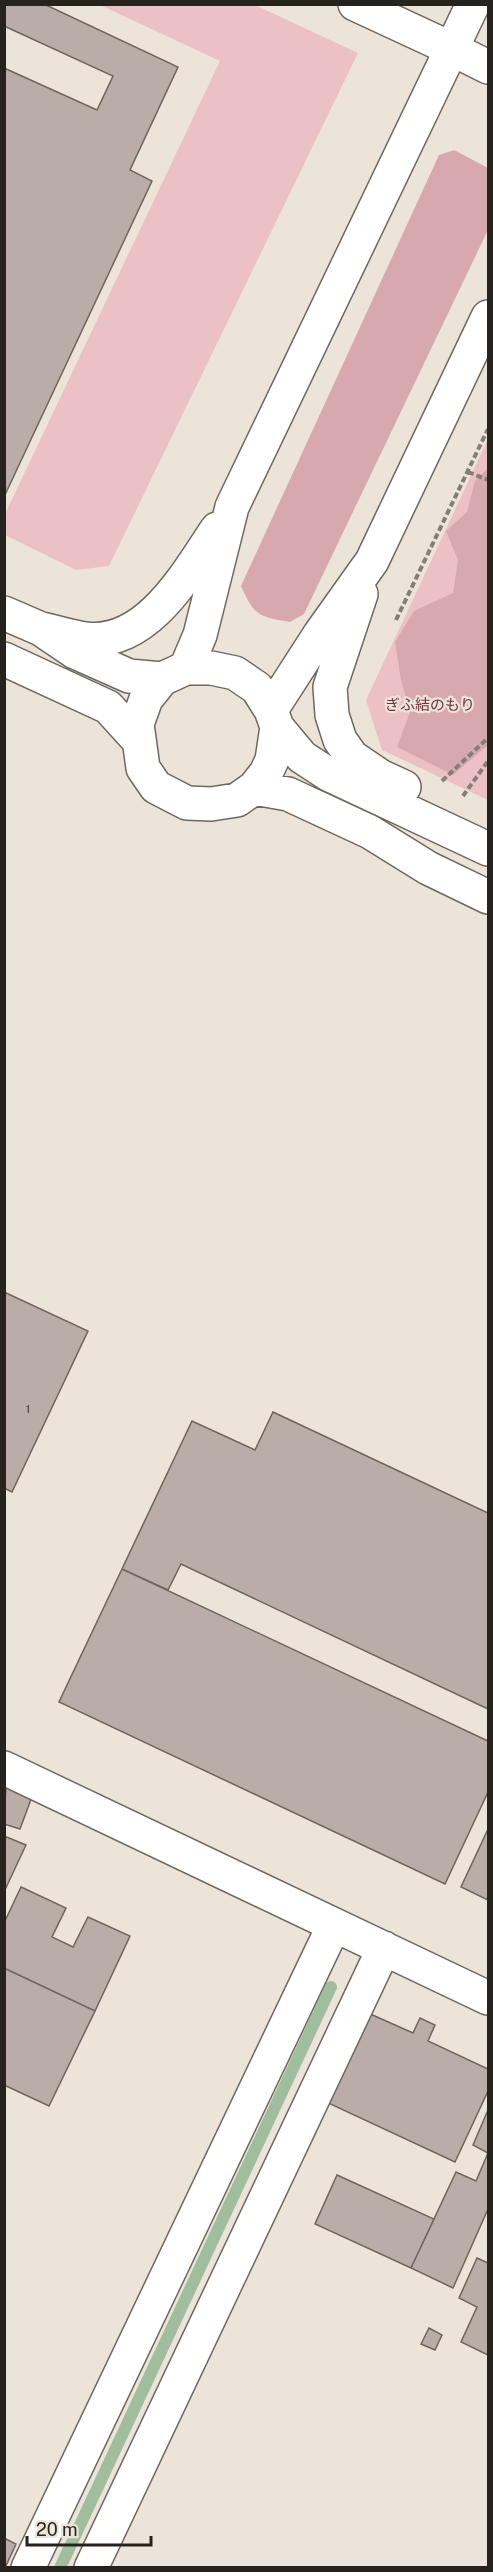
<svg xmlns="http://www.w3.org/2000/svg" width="493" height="2572" font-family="'Public Sans','Noto Sans JP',sans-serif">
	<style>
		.green { fill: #ecc1c6 }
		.forest { fill: #d7a9af }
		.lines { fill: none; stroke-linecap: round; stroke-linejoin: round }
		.stream { stroke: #a0be9e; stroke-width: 12 }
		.building { fill: #baaca7; stroke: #70645f; stroke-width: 1.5 }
		.minor-casing { stroke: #6f685f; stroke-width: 36 }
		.tertiary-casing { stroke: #6f685f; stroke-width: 36 }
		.path { stroke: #837e76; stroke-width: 4; stroke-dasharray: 6 3; stroke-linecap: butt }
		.minor { stroke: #fff; stroke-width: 33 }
		.tertiary { stroke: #fff; stroke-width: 33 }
		.labels { text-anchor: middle; stroke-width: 4.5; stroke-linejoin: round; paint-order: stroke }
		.number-label { font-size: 12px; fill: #4b4541 }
		.park-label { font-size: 15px; fill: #6f333f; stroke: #ece4d8 }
	</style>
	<rect width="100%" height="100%" fill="#ece4d8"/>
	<path class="green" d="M100,5H255L358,53L109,566L76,570L5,535V514L220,61Z
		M488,439V800L382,750L366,700Z"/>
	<path class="forest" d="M454,150L488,168V230L304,614L290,622C258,617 254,615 241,586L439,155Z
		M488,468V745L453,775L397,747L410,712L401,680L395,642L414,611L453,593L458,560L446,531L467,512L475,481Z"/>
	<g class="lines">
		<path class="stream" d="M60,2568L331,1987"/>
	</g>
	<path class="building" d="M4,4H44L178,67L130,170L152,181L4,497V68L97,110L113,76L4,26Z
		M4,1292L88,1331L12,1492L4,1488Z
		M273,1412L488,1513V1709L181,1564L168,1590L122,1569L192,1421L255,1450Z
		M122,1569L488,1741V1792L445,1884L59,1702Z
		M6,1784L33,1794L20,1829L4,1824Z
		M488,1829V1900L461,1887Z
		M4,1836L26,1845L4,1892Z
		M21,1887L66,1908L52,1937L73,1947L88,1917L130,1936L95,2011L4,1968V1923Z
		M4,1968L95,2011L49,2106L4,2085Z
		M368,2013L413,2033L420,2018L435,2025L428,2041L488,2069V2091L455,2162L326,2102Z
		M488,2110V2209L453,2288L411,2268L456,2172L476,2181L488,2153L473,2145Z
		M337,2175L434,2219L411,2268L315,2224Z
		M477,2258L488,2263V2355L461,2342L477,2307L459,2298Z
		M429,2328L442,2335L435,2350L421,2344Z
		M4,2538L16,2544L5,2568H4Z"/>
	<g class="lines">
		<g class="minor-casing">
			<path id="minor" d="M355,4L452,49
				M4,1768L488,1998
				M28,2568L334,1925
				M91,2568L384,1948"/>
		</g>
		<g class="tertiary-casing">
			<path id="tertiary" d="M452,49L488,67
				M361,594L330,687L332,715L340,740L352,757L380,776L404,787
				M4,613L41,629L75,652L129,676L162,679
				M41,629C56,632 71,637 86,639C148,646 188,572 217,529
				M4,659L108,707L138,740
				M186,668L200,635L232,507L473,4
				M271,710L320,634L372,561L488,317
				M277,727L272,760L266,773L254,788L237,800L211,804L187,803L156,787L143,768L137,724L146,699L162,679L186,668H211L235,673L257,688L271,710L277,727L302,757L328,774L488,849
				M254,788L288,794L370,832L428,868L488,897"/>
		</g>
		<path class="path" d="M468,472L488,480
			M396,620L488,429
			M442,781L488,738
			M463,796L488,761"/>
		<use href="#minor" class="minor"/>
		<use href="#tertiary" class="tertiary"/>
	</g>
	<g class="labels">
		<g class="number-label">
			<text x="28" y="1413">1</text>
		</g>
		<g class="park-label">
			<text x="430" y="710">ぎふ結のもり</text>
		</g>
	</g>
	<rect width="493" height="2572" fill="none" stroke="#26231f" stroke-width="12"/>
	<path d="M27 2536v9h124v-9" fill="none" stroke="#26231f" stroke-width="3"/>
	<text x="36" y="2536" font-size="18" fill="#26231f" stroke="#ece4d8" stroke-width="4.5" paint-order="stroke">20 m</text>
</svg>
